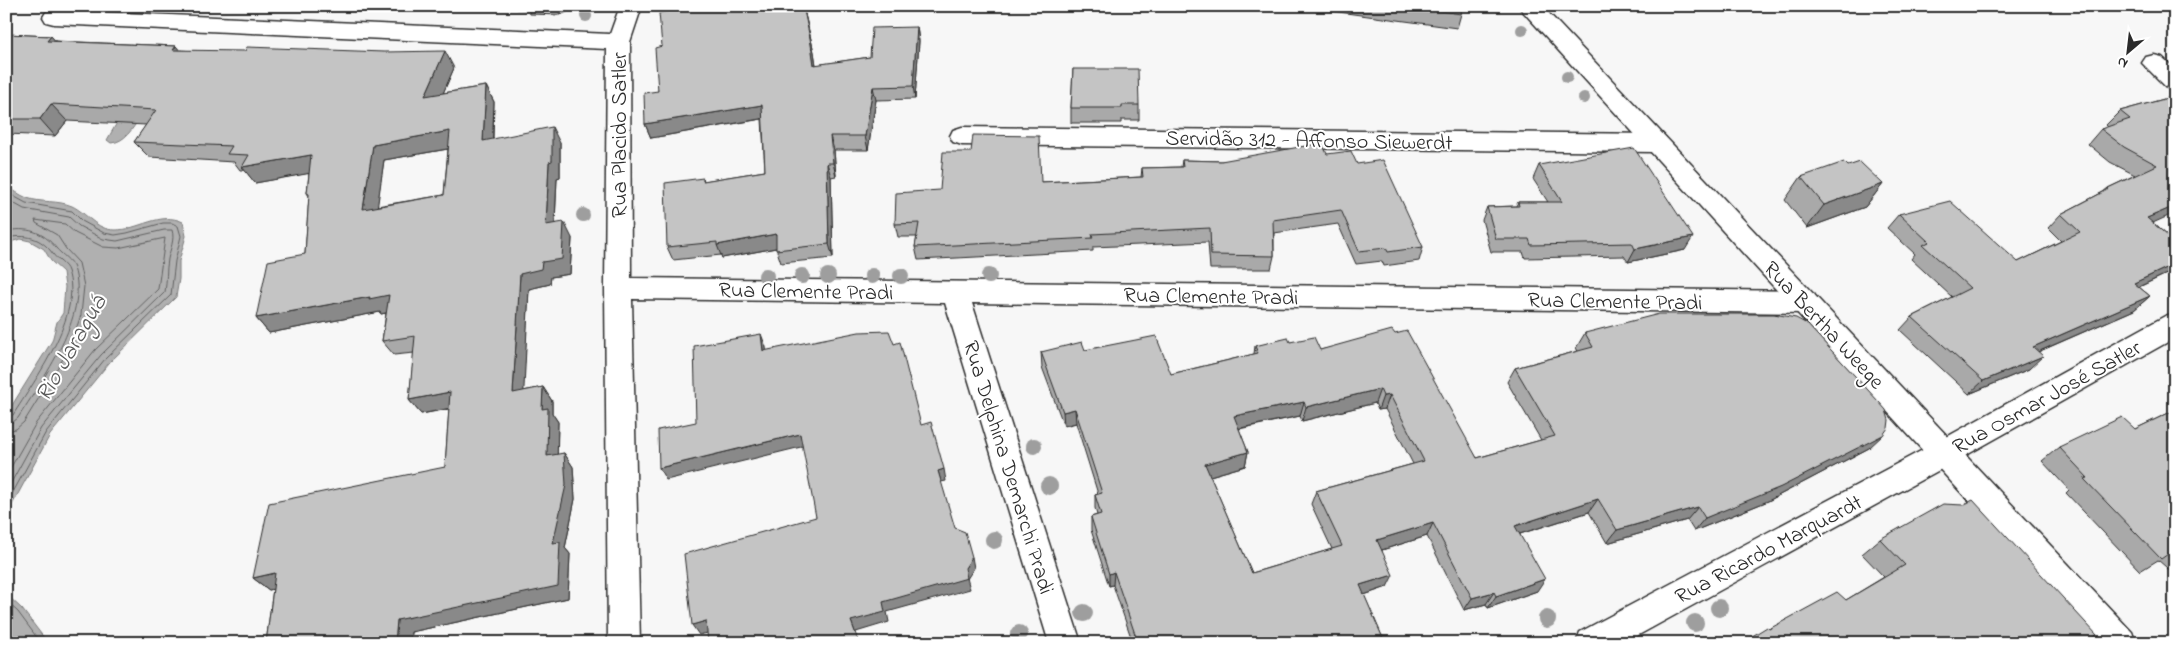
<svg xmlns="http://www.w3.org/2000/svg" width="2181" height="649" font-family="'Indie Flower',sans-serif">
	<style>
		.water { fill: #b0b0b0; stroke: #7b7b7b }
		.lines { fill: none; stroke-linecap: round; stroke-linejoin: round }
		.shore { stroke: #606060; stroke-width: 1 }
		.minor-casing { stroke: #2b2b2b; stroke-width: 3 }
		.secondary-casing { stroke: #2b2b2b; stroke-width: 3 }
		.minor { fill: #fff; fill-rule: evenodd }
		.secondary { fill: #fff; fill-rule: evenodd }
		.tree { fill: #9e9e9e }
		.wall { fill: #a9a9a9; stroke: #2b2b2b; fill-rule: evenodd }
		.shaded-wall { fill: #898989; stroke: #2b2b2b }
		.building { fill: #c4c4c4; stroke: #2b2b2b; fill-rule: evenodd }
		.labels { text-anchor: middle; stroke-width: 4; stroke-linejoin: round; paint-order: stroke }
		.street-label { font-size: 22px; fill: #2b2b2b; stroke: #fff }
		.water-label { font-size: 24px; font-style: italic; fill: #5a5a5a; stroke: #fff }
	</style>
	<rect width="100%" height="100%" fill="#f7f7f7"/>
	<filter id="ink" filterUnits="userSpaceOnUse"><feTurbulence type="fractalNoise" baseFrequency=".02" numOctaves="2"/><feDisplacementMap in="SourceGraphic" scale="10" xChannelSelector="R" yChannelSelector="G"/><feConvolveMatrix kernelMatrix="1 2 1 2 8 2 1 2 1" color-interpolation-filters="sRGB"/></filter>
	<g filter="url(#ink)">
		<path class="water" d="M140,118C132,129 125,142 111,143L107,140L118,121Z
			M6,186C13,190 20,195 27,198C41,203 58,200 72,206C87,213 96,230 115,230C139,230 160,211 183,222L186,236L179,261V279L176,297L109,363L50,435L6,516V415L52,341L57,322L63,313L65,287L63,272L51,261L44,249L30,241L21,239L6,243Z
			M6,594L22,609L48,643H6Z"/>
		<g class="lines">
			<path class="shore" d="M6,192L26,203L72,211L82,221L104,233L115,235L127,233L163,223H172L178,226L181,236L175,261L171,295L105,359L46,432L6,505
				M6,199L24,209L69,217L79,226L103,239L117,241L164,230H172C175,240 170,249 168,259C166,270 167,281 165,292L101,355L41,428L6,492
				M6,231C27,227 43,231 56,248C62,255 71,260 74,268C90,316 42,380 18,418L13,422L6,423
				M6,238C26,234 41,237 53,254C57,260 66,264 68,271C83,315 35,380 13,415L6,417
				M6,431L16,429L24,422L69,349L81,315L84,286L79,263L66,249L57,235L36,223L35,220L65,224L75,233L103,247L118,248L165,238L158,289L95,350L36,423L6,476
				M6,601L18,612L41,643"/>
			<g class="minor-casing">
				<path id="minor" d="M620,6H642L630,42L631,278L1804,291L1814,294L1818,302L1814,310L1804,313L972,303L1081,643H1049L945,303L632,299L640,643H608L605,288L607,49L54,24L46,22L43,17L46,12L54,10L610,34Z
					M2154,55L2162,57L2175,69V90L2167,88L2142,63L2146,57Z
					M962,127L1656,134L1665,137L1668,143L1665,149L1656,152L962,145L953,142L950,136L953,130Z
					M2175,313V338L1954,462L1624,643H1576L1580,632L1934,444L2165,316Z"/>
			</g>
			<g class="secondary-casing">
				<path id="secondary" d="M1518,6H1542L2132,632L2136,643H2098Z"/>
			</g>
			<use href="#minor" class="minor"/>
			<use href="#secondary" class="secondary"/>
		</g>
		<g class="tree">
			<circle cx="586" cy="16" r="6"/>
			<circle cx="1522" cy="30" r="6"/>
			<circle cx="1567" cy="77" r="6"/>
			<circle cx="1584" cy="98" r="6"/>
			<circle cx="583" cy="215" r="7"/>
			<circle cx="766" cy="276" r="8"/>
			<circle cx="802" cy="276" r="8"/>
			<circle cx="828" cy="276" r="8"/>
			<circle cx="872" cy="276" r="8"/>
			<circle cx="901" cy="276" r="8"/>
			<circle cx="989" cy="276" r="8"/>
			<circle cx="1034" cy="446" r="8"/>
			<circle cx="1049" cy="486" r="9"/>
			<circle cx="994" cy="540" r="9"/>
			<circle cx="1719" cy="608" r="9"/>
			<circle cx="1084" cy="613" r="9"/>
			<circle cx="1547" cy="619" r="9"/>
			<circle cx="1695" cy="623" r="9"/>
			<circle cx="1019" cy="634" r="9"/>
		</g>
		<path class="wall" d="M514,6H581L560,15L530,14L528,10L516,9Z
			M803,6L814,52L816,65L870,57L917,27L919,41L915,99L876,100L868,150H834L836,176L831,177L833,258L781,263L776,248L722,258L721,255L673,260L667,247L703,178L704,181L765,171L762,119L651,138L645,124L658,91L662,46Z
			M1294,6H1462L1461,14L1457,28Z
			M6,34L51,36L55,41L176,46L179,50L454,68L443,93L486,86L494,102L493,139L560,143V177L557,178L555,224L572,238L570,274L551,277L550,284L529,289L523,391L543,387L552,401V413L558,422L557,455L564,453L573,467L575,499L565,548L570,554L568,598L411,632L410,643H266L273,589L269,590L253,578L445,467L449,409L421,414L409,400L414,353L394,355L382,341L386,313L381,314L380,312L269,333L256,318L305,254L309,196L307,193L309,173L255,183L245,170H240L234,162L149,157L134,142L146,125L67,121L55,136L6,134ZM448,149L444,195L377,206L384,160Z
			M1073,69L1139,105V120H1121V123H1071V108Z
			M2175,96L2153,223L2175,242V270L2139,287L2150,296L2134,310L2038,352L2029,369L1969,394L1900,330L1912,317L1952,297L1911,259L1915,254L1887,228L1899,214L2018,262L2061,241L2048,228L2061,214L2103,192L2108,188L2135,175L2110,162L2088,144L2101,129L2108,127L2106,125L2120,111Z
			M1327,154L1357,164L1423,247L1419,261L1384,266L1382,261L1356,264L1338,224L1274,233V256L1271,269H1210L1208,242L1093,247V251L918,260L915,247L917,237H898L895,224L1041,182L1141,177L1142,168L1181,167L1182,160L1221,161Z
			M1539,165L1685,250L1628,262L1624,256L1525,258L1523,252H1491L1482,220L1487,207L1516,206L1518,202H1548L1533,179Z
			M1848,166L1883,184L1865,207L1807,228L1785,200L1801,177Z
			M1585,333L1869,448L1768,501L1694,531L1687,520L1607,543L1589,512L1520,534L1537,591L1488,608L1486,604L1464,610L1427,536L1382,550L1387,587L1364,595L1385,643H1133L1113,585L1109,586L1091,530V517L1097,515L1095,508V495L1098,494L1076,423L1064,426L1042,367L1041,352L1085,350L1171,374L1254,354L1255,346L1290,342L1320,350L1395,334L1477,458L1541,440L1507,382L1515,368L1578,351L1576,348ZM1375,403L1378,410L1385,409L1413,464L1316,491L1311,504L1332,549L1252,573L1210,476L1245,466L1248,452L1239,429L1300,416L1302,421Z
			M2175,410V575L2158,560L2140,571L2066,493L2069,490L2042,461L2059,447L2135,429Z
			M1880,539L2097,635L2084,643H1741L1769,629L1846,600L1884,577L1862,554Z"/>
		<path class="shaded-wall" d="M556,6H581L560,15Z
			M803,6L814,52L818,79L814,65Z
			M917,27L919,41L915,99L913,86Z
			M51,36L65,52L47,41Z
			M176,46L189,62L173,50Z
			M445,51L454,68L435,112L425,96Z
			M486,86L494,102L492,156L483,141Z
			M873,87L876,100L868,150L865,136Z
			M51,104L67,121L55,136L40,119Z
			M762,105L766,118L651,138L645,124Z
			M552,127L560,143V177L557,178L554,241L546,225L549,162Z
			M450,131L459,147L384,160L375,224L363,209L373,145Z
			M830,136L834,150L836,176L833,163Z
			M311,155L323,171L255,183L242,167Z
			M827,163L831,177L833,258L829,244Z
			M1883,184L1865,207L1807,228L1824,205Z
			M2175,206V213L2133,232L2147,218Z
			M564,222L572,238L570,274L551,277L550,284L529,289L523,407L513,393L520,274L542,262Z
			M776,234L781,247L722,258L717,245Z
			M1693,237L1685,250L1628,262L1635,249Z
			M2175,264V270L2119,296L2134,283Z
			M389,295L400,310L381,314L380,312L269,333L256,318L370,297Z
			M2150,296L2134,310L2019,360L2033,347Z
			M761,334L766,347L768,364L763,351Z
			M2043,356L2029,369L1969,394L1983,381Z
			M543,387L552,401V413L558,422L557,470L547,456L542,409Z
			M1380,389L1375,403L1302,421L1306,407Z
			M450,392L461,406L421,414L409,400Z
			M1390,395L1385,409L1378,410L1383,396Z
			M1304,402L1300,416L1231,430L1234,416Z
			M1075,409L1076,423L1064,426L1063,412Z
			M800,434L805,446L666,480L659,468Z
			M1883,435L1869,448L1768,501L1694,531L1705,518Z
			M1248,452L1245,466L1203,478L1205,464Z
			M564,453L573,467L575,499L565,548L570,554L568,598L411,632L410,643H395L397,620L553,543Z
			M944,469L946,481L941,482L938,471Z
			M1598,499L1589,512L1507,538L1515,526Z
			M1698,507L1687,520L1607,543L1617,530Z
			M1433,523L1427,536L1372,553L1377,540Z
			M972,557L974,568L967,579V578L970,589L887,612L889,622L856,632L859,643L851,621L883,602L965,568Z
			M1114,572L1113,585L1109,586V574Z
			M275,573L291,586L269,590L253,578Z
			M1393,575L1387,587L1355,598L1360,585Z
			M1545,579L1537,591L1488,608L1496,596Z
			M1494,592L1486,604L1464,610L1472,598Z
			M706,621L712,632L699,635L692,625Z
			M336,639L342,643H318Z"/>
		<path class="building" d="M678,6H803L810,38L814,65L870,57L872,28L917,27L913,86L873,87L865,136H830L833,163H827L829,244L776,250V234L717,245V242L667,247L665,183L703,178V181L765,171L762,105L645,124L644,93L658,91L655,48L662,46L659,13L678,10Z
			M1405,6H1462L1461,14Z
			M6,34L51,36L47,41L176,46L173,50L245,51L247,47L384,52L445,51L425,96L486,86L483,141L552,127V161L549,162L546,225L564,222L562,259L542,262L541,269L520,274L513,393L543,387L542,409L548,408L547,456L564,453L566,485L553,543L560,542L558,586L397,620L395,643H336V639L318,643H266L275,573L253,578L269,503L445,467L450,392L409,400L415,336L382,341L389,295L369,299L370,297L256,318L268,261L305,254L309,194L307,193L311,155L242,167L249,155L227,154L232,146L134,142L156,110L51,104L40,119H6ZM450,131L444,195L363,209L373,145Z
			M1073,69H1138L1139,105H1122V108H1071Z
			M2175,96V206L2147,218L2175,242V264L2134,283L2150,296L2033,347L2043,356L1983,381L1912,317L1970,288L1923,245L1929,242L1899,214L1950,201L2018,262L2080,232L2061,214L2109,189L2108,188L2157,165L2124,147L2101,129L2130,119L2120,111Z
			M973,135L1039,136L1041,182L1143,177L1142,168L1183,167L1182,160L1221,161L1322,143L1327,154L1351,151L1357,164L1383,160L1423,247L1388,252L1386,248L1359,251L1341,210L1273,220L1274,256L1211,255L1210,228L1092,234L1093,238L915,247L919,223L895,224L896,193L940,190L943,152H971Z
			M1634,148L1693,237L1635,249L1632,243L1531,245L1529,239H1496L1487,207L1519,206L1518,202H1562L1539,165Z
			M1844,162L1848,166L1860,162L1883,184L1824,205L1801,177Z
			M1659,314H1774L1796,318L1807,324L1879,402L1886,410L1889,420L1888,428L1883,435L1781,487L1705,518L1698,507L1617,530L1598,499L1515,526L1545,579L1496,596L1494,592L1472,598L1433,523L1377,540L1393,575L1360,585L1385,643H1138L1114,572L1109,574L1091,517L1101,514L1095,495L1102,493L1075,409L1063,412L1041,352L1082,342L1085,350L1156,336L1171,374L1258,353L1255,346L1288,338L1290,342L1314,337L1320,350L1392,330L1395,334L1407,331L1477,458L1555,436L1515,368L1593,347L1585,333ZM1380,389L1383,396L1390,395L1424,461L1316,491L1342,546L1252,573L1205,464L1248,452L1234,416L1304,402L1306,407Z
			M889,331L894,344L900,342L921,425L931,422L944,469L938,471L955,528L965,532L972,557L965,568L967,578L883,602L885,612L851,621L859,643H708L706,621L692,625L684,554L816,517L800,434L659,468L658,430L696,422L694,346L761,334L763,351L859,332Z
			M2175,410V549L2161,559L2084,479L2088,478L2059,447L2122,417L2135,429Z
			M1973,500L2097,635L2081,643H1741L1767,627L1769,629L1837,592L1846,600L1905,565L1880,539L1943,504L1963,505Z"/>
	</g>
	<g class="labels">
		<g class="street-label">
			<text transform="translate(618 135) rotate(-90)" y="8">Rua Placido Satler</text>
			<text transform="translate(1309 139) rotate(1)" y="8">Servidão 312 - Affonso Siewerdt</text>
			<text transform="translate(806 290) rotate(1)" y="8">Rua Clemente Pradi</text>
			<text transform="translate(1211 295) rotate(1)" y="8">Rua Clemente Pradi</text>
			<text transform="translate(1615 300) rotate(1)" y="8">Rua Clemente Pradi</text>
			<text transform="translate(1825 324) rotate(47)" y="8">Rua Bertha Weege</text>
			<text transform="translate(2046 396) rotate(-29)" y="8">Rua Osmar José Satler</text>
			<text transform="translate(1010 467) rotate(73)" y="8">Rua Delphina Demarchi Pradi</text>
			<text transform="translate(1768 548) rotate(-28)" y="8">Rua Ricardo Marquardt</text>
		</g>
		<g class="water-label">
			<text transform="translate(70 348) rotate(-60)" y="8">Rio Jaraguá</text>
		</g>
	</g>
	<rect width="2181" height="649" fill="none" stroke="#fff" stroke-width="25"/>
	<rect x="12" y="12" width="2156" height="624" fill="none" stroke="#2b2b2b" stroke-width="2" filter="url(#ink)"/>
	<g transform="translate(2128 52) rotate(208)" stroke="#ffffff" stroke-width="4" paint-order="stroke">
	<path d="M0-4L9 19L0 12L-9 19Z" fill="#2b2b2b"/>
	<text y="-8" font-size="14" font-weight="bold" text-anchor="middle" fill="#2b2b2b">N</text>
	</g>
</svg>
